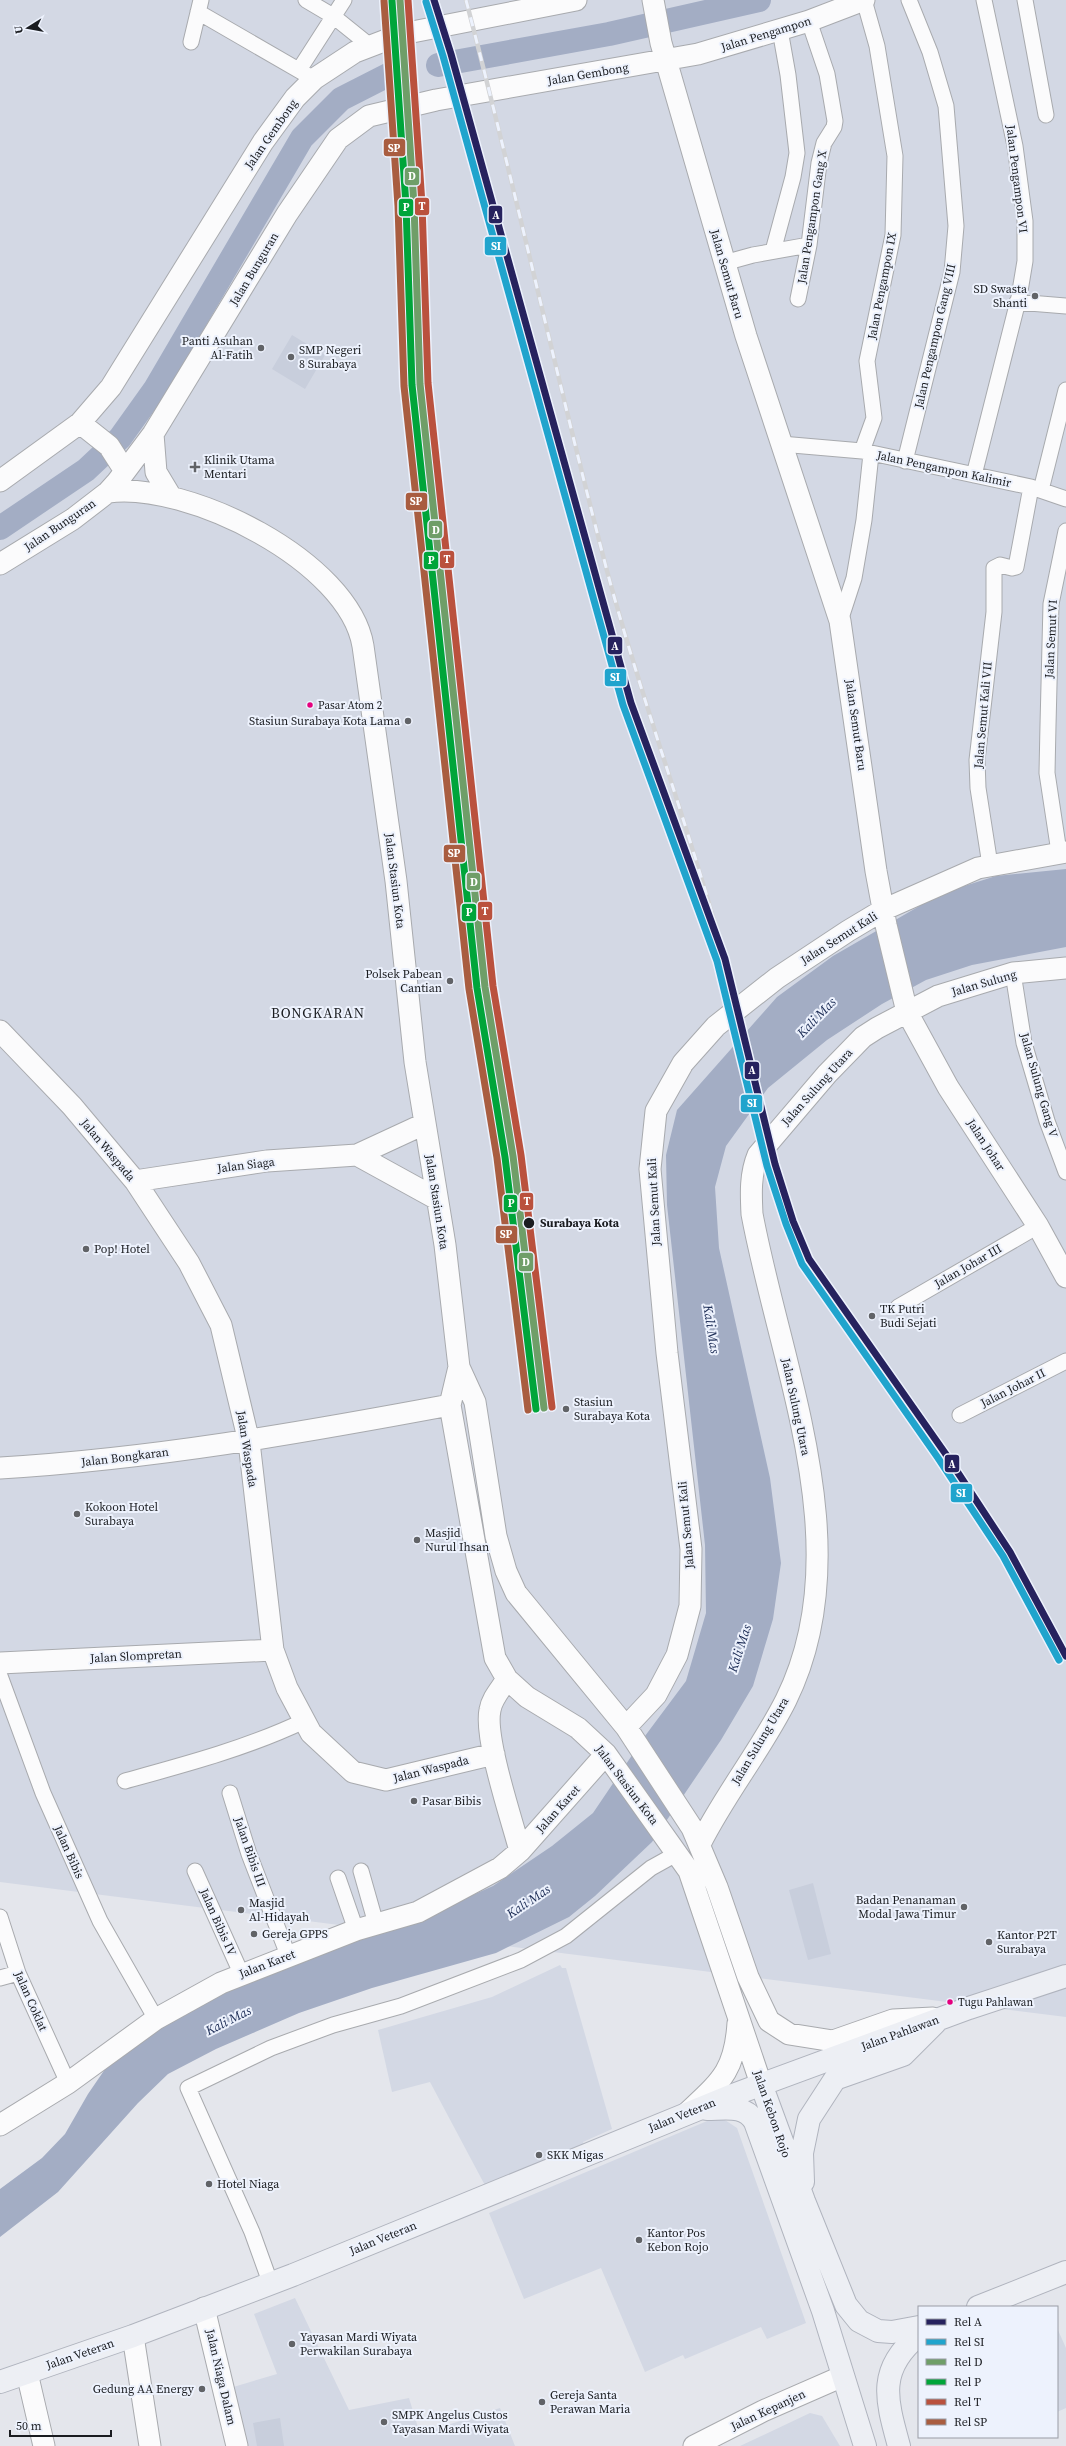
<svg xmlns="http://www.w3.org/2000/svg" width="1066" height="2446" font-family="'Source Serif 4',serif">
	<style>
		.built { fill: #d3d8e4 }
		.green { fill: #c8cedc }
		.water { fill: #a3adc4 }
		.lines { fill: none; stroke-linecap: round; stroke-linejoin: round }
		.river { stroke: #a3adc4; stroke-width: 24 }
		.street-casing { stroke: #a8aaae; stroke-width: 17 }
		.secondary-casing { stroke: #a8aaae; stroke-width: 23 }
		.primary-casing { stroke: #b0b4be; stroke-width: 24 }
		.street { stroke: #fbfbfc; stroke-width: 15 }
		.secondary { stroke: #fbfbfc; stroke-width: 21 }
		.primary { stroke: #edeff4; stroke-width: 22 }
		.rail-casing { stroke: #d2d3d5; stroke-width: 4.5 }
		.rail { stroke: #edf2fd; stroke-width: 3; stroke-dasharray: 9; stroke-linecap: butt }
		.rail-1-casing { stroke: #edf2fd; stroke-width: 10 }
		.rail-2-casing { stroke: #edf2fd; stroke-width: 10 }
		.rail-3-casing { stroke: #edf2fd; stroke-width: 10 }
		.rail-4-casing { stroke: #edf2fd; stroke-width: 10 }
		.rail-5-casing { stroke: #edf2fd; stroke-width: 10 }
		.rail-6-casing { stroke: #edf2fd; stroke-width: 10 }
		.rail-1 { stroke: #26225e; stroke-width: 7 }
		.rail-2 { stroke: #20a4cd; stroke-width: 7 }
		.rail-3 { stroke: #6f9e68; stroke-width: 7 }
		.rail-4 { stroke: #00a53a; stroke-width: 7 }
		.rail-5 { stroke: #ba513d; stroke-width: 7 }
		.rail-6 { stroke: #a95d40; stroke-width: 7 }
		.poi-dot { fill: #616367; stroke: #edf2fd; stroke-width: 1.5 }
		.bus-dot { fill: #e5007d; stroke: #edf2fd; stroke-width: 1.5 }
		.stop-dot { fill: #1a1c20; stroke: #edf2fd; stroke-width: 1.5 }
		.labels { text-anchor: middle; stroke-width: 4; stroke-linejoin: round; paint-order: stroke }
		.bus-label { font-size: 11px; fill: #1a1c20; stroke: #edf2fd; text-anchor: start }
		.street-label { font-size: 12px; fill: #1a1c20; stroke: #edf2fd }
		.poi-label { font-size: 12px; fill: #1a1c20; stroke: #edf2fd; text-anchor: start }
		.stop-label { font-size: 12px; font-weight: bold; fill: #1a1c20; stroke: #edf2fd; text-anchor: start }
		.water-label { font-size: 13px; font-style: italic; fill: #1c2c55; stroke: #edf2fd }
		.quarter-label { font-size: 14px; letter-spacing: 1px; fill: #1a1c20; stroke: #edf2fd }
		.line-badge { stroke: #edf2fd; stroke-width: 1.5 }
		.badge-label { font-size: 11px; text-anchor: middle; font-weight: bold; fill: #fff }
	</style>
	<rect width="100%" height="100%" fill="#e4e6ec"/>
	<path class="built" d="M0,0H1066V2017L0,1882Z
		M560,1965L562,1968H566L612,2129L583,2142L586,2149L488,2191L430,2082L392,2092L378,2030L492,1997Z
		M719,2116L737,2128L806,2323L767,2339L761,2327L685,2359L683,2355L645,2372L601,2268L524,2299L489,2213Z
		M295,2298L349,2410L409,2398L420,2434L500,2408L515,2446H243L230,2388L277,2374L254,2314Z
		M1057,2328L1066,2348V2408L1057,2412Z
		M810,2413L822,2416L840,2446H740Z"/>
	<path class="green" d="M292,335L325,355L305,389L272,369Z
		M813,1883L831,1954L808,1960L789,1890Z
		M280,2418L284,2446H257L253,2423Z"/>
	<path class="water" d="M1066,869V947L972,965L926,980L882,1004L827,1040L768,1088L726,1146L715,1187L719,1248L770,1478L781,1563L773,1619L753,1686L721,1740L652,1842L595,1896L569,1917L496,1953L372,1988L299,2013L216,2049L168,2074L138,2103L58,2192L0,2237V2189L42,2158L65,2134L88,2094L114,2056L222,1988L430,1914L493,1886L552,1846L593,1813L645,1736L686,1681L706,1613L705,1545L667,1205L666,1155L677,1110L777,997L833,956L942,893L996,876Z"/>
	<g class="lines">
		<path class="river" d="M438,65L609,34L759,0
			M0,528L86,470L120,438L155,389L302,138L341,99L392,73L399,71"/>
		<g class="street-casing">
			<path id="street" d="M306,0L333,16L369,45
				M1025,0L1046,115
				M198,12L314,79
				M191,42L201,0
				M299,70L344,0
				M773,251L793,177L797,153L788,75L780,30
				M724,263L753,255L809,245
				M798,299L809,245L819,163L824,143L834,127L835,121L827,74L809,21
				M1017,302L1066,306
				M781,444L862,451L1031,487L1066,499
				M862,451L874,418L867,361L893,235L895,156L877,46L864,0
				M905,461L952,272L956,226L946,106L930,52L909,0
				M974,475L1019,297L1025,261V221L1015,146L984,0
				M1041,490L1066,390
				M840,621L854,578L864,520L871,454
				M1059,852L1047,773L1048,725L1051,604L1066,531
				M990,865L978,788L977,760L994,612V568L1000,565L1012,568L1016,567L1031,487
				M1013,973L1024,1043L1047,1121L1066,1172
				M898,1307L1038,1226
				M960,1415L1066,1361
				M0,1676L43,1793L100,1921L156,2019
				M125,1781C187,1764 247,1748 304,1721
				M230,1793L249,1854L288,1955
				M195,1871L241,1973
				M361,1871L376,1924
				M338,1878L356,1930
				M0,1917L18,1973L68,2083
				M0,1978L18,1973
				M270,2282L252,2232L188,2088L271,2048L333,2025L401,2006L521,1960L566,1936L651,1868L678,1853"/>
		</g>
		<g class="secondary-casing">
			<path id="secondary" d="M653,0L661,43L746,336L840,621L876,871L886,925L907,1012L948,1087L1038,1226L1066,1277
				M80,423L109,446L125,471
				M153,434L156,472L171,497
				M0,481L80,423L111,387L263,142L295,98L314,79L355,52L402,34L576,0
				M108,492C187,481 349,561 363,646L396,881L415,1062L445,1245L459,1367L475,1402L496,1536L506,1571L516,1593L626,1727L692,1828L717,1887L748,1977L769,2021L789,2034L833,2041L893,2020L933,2018
				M0,564L73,519L108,492L117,482L153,434L287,214L338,139L369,116L436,100L698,54L809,21L864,0
				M0,1031L72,1106L135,1181L189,1263L221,1325L249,1442L273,1650L287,1688L311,1733L353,1772L386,1780L494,1754
				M357,1155L437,1199
				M135,1181L267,1161L357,1155L424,1124
				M459,1367L450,1405L495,1658L507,1679L527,1697L578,1728L606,1754L689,1871L761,2084
				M0,1468C152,1459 300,1433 450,1405
				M0,1663L273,1650
				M507,1679C501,1689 492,1698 490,1710C484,1738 512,1820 520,1851
				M626,1727L656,1695L677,1655L690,1606L691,1549L667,1353L650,1169L656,1111L683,1063L716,1026L777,978L848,931L883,910L978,868L1066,852
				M700,1844C725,1794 761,1750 786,1700C861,1549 781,1369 752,1214C751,1194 750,1174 758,1155L827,1074L863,1037L877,1028L938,996L1013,973L1066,968
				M687,2113C721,2081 735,2071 738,2023
				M0,2125L68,2083L156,2019L221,1983L356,1930L418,1912L500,1868L520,1851L606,1754
				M204,2308L237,2446
				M133,2336L150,2446
				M27,2373L44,2446
				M694,2446L763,2411L843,2376"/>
		</g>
		<g class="primary-casing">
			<path id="primary" d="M761,2084L804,2201L846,2305L859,2321L878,2331L892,2332L919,2327
				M707,2109C725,2109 745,2104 755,2122L823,2311L865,2446
				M803,2182L802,2153L809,2119L835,2079L903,2055L935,2023
				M978,2307L1066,2272
				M0,2382L133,2336L293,2275L733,2095L969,2008L1066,1976
				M899,2446C886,2399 877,2369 919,2335"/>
		</g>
		<use href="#street" class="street"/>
		<use href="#secondary" class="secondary"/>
		<use href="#primary" class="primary"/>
		<g class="rail-casing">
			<path id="rail" d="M466,0C515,188 557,379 606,567C641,699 689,827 725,959"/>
		</g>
		<use href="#rail" class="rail"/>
		<g class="rail-1-casing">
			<path id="rail-1" d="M434,0L451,54L631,703L725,959L775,1164L793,1221L809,1259L945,1453L1010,1552L1066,1656"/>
		</g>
		<g class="rail-2-casing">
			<path id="rail-2" d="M426,2L443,56L623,705L717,961L767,1166L786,1224L802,1264L938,1458L1003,1556L1059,1660"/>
		</g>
		<g class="rail-3-casing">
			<path id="rail-3" d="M400,0L414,205L420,384L485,987L513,1156L544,1408"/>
		</g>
		<g class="rail-4-casing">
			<path id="rail-4" d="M392,1L406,205L412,385L477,988L505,1157L536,1409"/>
		</g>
		<g class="rail-5-casing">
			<path id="rail-5" d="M408,0L422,204L428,383L493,986L521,1155L552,1407"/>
		</g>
		<g class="rail-6-casing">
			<path id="rail-6" d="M384,1L398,206L404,386L469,989L497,1158L528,1410"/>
		</g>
		<use href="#rail-1" class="rail-1"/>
		<use href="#rail-2" class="rail-2"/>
		<use href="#rail-3" class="rail-3"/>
		<use href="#rail-4" class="rail-4"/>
		<use href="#rail-5" class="rail-5"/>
		<use href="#rail-6" class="rail-6"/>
	</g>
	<g class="poi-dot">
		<circle cx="1035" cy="296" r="4"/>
		<circle cx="261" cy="348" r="4"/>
		<circle cx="291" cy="357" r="4"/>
		<path d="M193 461h4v4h4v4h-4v4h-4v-4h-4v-4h4z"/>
		<circle cx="408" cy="721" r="4"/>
		<circle cx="450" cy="981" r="4"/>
		<circle cx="86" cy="1249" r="4"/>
		<circle cx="872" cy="1316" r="4"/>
		<circle cx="566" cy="1409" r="4"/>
		<circle cx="77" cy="1514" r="4"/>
		<circle cx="417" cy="1540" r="4"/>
		<circle cx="414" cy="1801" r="4"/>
		<circle cx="964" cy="1907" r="4"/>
		<circle cx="241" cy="1910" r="4"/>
		<circle cx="254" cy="1934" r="4"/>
		<circle cx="989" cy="1942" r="4"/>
		<circle cx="539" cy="2155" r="4"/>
		<circle cx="209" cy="2184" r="4"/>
		<circle cx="639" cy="2240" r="4"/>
		<circle cx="292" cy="2344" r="4"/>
		<circle cx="202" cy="2389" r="4"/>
		<circle cx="542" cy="2402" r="4"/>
		<circle cx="384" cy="2422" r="4"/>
	</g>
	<g class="bus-dot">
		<circle cx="310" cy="705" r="3.5"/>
		<circle cx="950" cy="2002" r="3.5"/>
	</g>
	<circle class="stop-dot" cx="529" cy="1223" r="6"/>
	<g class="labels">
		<g class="bus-label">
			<text x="318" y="709">Pasar Atom 2</text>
			<text x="958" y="2006">Tugu Pahlawan</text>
		</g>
		<g class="street-label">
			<text transform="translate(766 34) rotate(-17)" y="4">Jalan Pengampon</text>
			<text transform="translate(588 74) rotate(-10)" y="4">Jalan Gembong</text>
			<text transform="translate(271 134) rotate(-55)" y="4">Jalan Gembong</text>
			<text transform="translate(1017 179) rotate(83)" y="4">Jalan Pengampon VI</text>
			<text transform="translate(812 217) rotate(-81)" y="4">Jalan Pengampon Gang X</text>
			<text transform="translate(254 269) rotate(-59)" y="4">Jalan Bunguran</text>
			<text transform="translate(727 274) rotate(74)" y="4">Jalan Semut Baru</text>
			<text transform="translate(882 286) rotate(-79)" y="4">Jalan Pengampon IX</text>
			<text transform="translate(935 336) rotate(-77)" y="4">Jalan Pengampon Gang VIII</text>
			<text transform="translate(944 469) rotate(12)" y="4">Jalan Pengampon Kalimir</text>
			<text transform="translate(60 525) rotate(-34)" y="4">Jalan Bunguran</text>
			<text transform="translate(1051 639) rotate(-87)" y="4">Jalan Semut VI</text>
			<text transform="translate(983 715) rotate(-85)" y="4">Jalan Semut Kali VII</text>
			<text transform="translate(856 725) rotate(82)" y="4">Jalan Semut Baru</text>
			<text transform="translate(395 881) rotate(83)" y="4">Jalan Stasiun Kota</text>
			<text transform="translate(839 938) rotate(-32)" y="4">Jalan Semut Kali</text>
			<text transform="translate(984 983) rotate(-16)" y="4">Jalan Sulung</text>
			<text transform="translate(1039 1085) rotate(74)" y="4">Jalan Sulung Gang V</text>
			<text transform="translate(817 1087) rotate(-48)" y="4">Jalan Sulung Utara</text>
			<text transform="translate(986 1145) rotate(57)" y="4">Jalan Johar</text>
			<text transform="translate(108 1150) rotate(50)" y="4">Jalan Waspada</text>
			<text transform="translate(246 1165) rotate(-7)" y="4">Jalan Siaga</text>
			<text transform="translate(437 1202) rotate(81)" y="4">Jalan Stasiun Kota</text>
			<text transform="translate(654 1202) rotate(-93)" y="4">Jalan Semut Kali</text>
			<text transform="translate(968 1266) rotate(-30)" y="4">Jalan Johar III</text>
			<text transform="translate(1013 1388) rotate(-27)" y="4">Jalan Johar II</text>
			<text transform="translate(796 1407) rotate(78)" y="4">Jalan Sulung Utara</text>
			<text transform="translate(247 1449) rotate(81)" y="4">Jalan Waspada</text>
			<text transform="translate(125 1457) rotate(-7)" y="4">Jalan Bongkaran</text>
			<text transform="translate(686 1525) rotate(-95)" y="4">Jalan Semut Kali</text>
			<text transform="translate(136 1656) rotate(-3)" y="4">Jalan Slompretan</text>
			<text transform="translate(760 1741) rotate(-59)" y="4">Jalan Sulung Utara</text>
			<text transform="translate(431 1769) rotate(-14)" y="4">Jalan Waspada</text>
			<text transform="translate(627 1785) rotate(53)" y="4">Jalan Stasiun Kota</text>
			<text transform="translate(558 1809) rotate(-48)" y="4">Jalan Karet</text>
			<text transform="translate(69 1852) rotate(66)" y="4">Jalan Bibis</text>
			<text transform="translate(250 1852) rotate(71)" y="4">Jalan Bibis III</text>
			<text transform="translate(218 1922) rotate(66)" y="4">Jalan Bibis IV</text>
			<text transform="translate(267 1964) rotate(-21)" y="4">Jalan Karet</text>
			<text transform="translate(31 2001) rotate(66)" y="4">Jalan Coklat</text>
			<text transform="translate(900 2033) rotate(-20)" y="4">Jalan Pahlawan</text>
			<text transform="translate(772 2114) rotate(71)" y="4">Jalan Kebon Rojo</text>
			<text transform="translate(682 2115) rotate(-22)" y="4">Jalan Veteran</text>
			<text transform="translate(383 2238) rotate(-22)" y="4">Jalan Veteran</text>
			<text transform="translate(80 2354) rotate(-19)" y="4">Jalan Veteran</text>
			<text transform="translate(221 2377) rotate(77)" y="4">Jalan Niaga Dalam</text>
			<text transform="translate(768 2410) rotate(-25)" y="4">Jalan Kepanjen</text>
		</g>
		<g class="poi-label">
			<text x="1027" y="293" text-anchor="end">SD Swasta<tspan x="1027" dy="14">Shanti</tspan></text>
			<text x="253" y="345" text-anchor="end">Panti Asuhan<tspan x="253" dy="14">Al-Fatih</tspan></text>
			<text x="299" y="354">SMP Negeri<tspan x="299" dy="14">8 Surabaya</tspan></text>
			<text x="204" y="464">Klinik Utama<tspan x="204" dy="14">Mentari</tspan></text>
			<text x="400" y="725" text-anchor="end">Stasiun Surabaya Kota Lama</text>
			<text x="442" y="978" text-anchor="end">Polsek Pabean<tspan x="442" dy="14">Cantian</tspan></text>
			<text x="94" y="1253">Pop! Hotel</text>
			<text x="880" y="1313">TK Putri<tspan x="880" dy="14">Budi Sejati</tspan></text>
			<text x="574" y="1406">Stasiun<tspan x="574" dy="14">Surabaya Kota</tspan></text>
			<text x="85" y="1511">Kokoon Hotel<tspan x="85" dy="14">Surabaya</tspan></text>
			<text x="425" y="1537">Masjid<tspan x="425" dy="14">Nurul Ihsan</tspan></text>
			<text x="422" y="1805">Pasar Bibis</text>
			<text x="956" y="1904" text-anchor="end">Badan Penanaman<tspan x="956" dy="14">Modal Jawa Timur</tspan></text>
			<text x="249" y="1907">Masjid<tspan x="249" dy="14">Al-Hidayah</tspan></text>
			<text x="262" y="1938">Gereja GPPS</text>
			<text x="997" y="1939">Kantor P2T<tspan x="997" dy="14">Surabaya</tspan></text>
			<text x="547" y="2159">SKK Migas</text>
			<text x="217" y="2188">Hotel Niaga</text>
			<text x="647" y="2237">Kantor Pos<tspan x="647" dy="14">Kebon Rojo</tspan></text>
			<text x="300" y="2341">Yayasan Mardi Wiyata<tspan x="300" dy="14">Perwakilan Surabaya</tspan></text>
			<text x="194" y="2393" text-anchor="end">Gedung AA Energy</text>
			<text x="550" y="2399">Gereja Santa<tspan x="550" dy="14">Perawan Maria</tspan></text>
			<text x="392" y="2419">SMPK Angelus Custos<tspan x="392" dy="14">Yayasan Mardi Wiyata</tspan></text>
		</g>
		<g class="stop-label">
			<text x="540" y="1227">Surabaya Kota</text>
		</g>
		<g class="water-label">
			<text transform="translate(816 1017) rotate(-46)" y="5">Kali Mas</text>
			<text transform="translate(712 1329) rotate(81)" y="5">Kali Mas</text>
			<text transform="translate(739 1648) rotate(-72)" y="5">Kali Mas</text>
			<text transform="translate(528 1901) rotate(-34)" y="5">Kali Mas</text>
			<text transform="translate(228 2020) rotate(-27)" y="5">Kali Mas</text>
		</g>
		<g class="quarter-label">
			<text x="318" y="1018">BONGKARAN</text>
		</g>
	</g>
	<g class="line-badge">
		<rect x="383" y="138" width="23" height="19" rx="4" fill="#a95d40"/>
		<rect x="404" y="167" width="16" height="19" rx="4" fill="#6f9e68"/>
		<rect x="414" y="197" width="16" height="19" rx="4" fill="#ba513d"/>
		<rect x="398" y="198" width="16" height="19" rx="4" fill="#00a53a"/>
		<rect x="488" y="205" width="15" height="19" rx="4" fill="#26225e"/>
		<rect x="484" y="236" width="23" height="20" rx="4" fill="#20a4cd"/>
		<rect x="405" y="492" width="23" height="19" rx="4" fill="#a95d40"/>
		<rect x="428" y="520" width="15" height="19" rx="4" fill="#6f9e68"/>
		<rect x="439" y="550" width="16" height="19" rx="4" fill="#ba513d"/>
		<rect x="423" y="551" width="16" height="19" rx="4" fill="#00a53a"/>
		<rect x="607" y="636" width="16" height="19" rx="4" fill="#26225e"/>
		<rect x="604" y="668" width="23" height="19" rx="4" fill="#20a4cd"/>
		<rect x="443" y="844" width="23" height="19" rx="4" fill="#a95d40"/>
		<rect x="466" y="872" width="15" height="19" rx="4" fill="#6f9e68"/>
		<rect x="477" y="901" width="16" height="20" rx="4" fill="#ba513d"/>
		<rect x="461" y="903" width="16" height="19" rx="4" fill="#00a53a"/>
		<rect x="744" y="1061" width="16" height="19" rx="4" fill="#26225e"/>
		<rect x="740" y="1094" width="23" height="19" rx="4" fill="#20a4cd"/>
		<rect x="519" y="1192" width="15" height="19" rx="4" fill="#ba513d"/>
		<rect x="503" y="1194" width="15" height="19" rx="4" fill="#00a53a"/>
		<rect x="495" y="1225" width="23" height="19" rx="4" fill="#a95d40"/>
		<rect x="518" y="1252" width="16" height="20" rx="4" fill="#6f9e68"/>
		<rect x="944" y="1454" width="16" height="19" rx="4" fill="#26225e"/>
		<rect x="950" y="1483" width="23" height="20" rx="4" fill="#20a4cd"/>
	</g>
	<g class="badge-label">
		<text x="394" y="152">SP</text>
		<text x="412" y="180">D</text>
		<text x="422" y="210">T</text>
		<text x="406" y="211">P</text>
		<text x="496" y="219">A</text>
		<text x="496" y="250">SI</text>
		<text x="416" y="505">SP</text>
		<text x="436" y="534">D</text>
		<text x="447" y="563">T</text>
		<text x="431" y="564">P</text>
		<text x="615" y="650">A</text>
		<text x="615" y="681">SI</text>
		<text x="454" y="857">SP</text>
		<text x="474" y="886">D</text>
		<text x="485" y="915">T</text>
		<text x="469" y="916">P</text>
		<text x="752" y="1074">A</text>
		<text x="752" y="1107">SI</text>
		<text x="527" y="1205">T</text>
		<text x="511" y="1207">P</text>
		<text x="506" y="1238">SP</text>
		<text x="526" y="1266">D</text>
		<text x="952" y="1468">A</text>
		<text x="961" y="1497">SI</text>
	</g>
	<rect x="918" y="2306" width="140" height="132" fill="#edf2fd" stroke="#999ca5"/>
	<rect x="926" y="2319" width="20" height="6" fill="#26225e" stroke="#999ca5"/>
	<text x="954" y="2326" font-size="12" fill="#1a1c20">Rel A</text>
	<rect x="926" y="2339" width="20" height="6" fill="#20a4cd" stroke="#999ca5"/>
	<text x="954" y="2346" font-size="12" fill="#1a1c20">Rel SI</text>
	<rect x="926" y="2359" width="20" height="6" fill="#6f9e68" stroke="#999ca5"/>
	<text x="954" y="2366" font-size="12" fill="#1a1c20">Rel D</text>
	<rect x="926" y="2379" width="20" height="6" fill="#00a53a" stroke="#999ca5"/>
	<text x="954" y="2386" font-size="12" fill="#1a1c20">Rel P</text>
	<rect x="926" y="2399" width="20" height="6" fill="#ba513d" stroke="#999ca5"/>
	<text x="954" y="2406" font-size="12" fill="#1a1c20">Rel T</text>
	<rect x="926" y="2419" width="20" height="6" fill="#a95d40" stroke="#999ca5"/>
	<text x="954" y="2426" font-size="12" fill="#1a1c20">Rel SP</text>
	<g transform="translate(28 28) rotate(259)" stroke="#edf2fd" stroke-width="3" paint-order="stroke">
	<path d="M0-3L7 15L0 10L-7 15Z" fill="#1a1c20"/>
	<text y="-6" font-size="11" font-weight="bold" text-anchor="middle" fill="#1a1c20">U</text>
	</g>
	<path d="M10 2430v6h101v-6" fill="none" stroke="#1a1c20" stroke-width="2"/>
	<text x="16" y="2430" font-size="12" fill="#1a1c20" stroke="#edf2fd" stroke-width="3" paint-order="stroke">50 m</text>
</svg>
